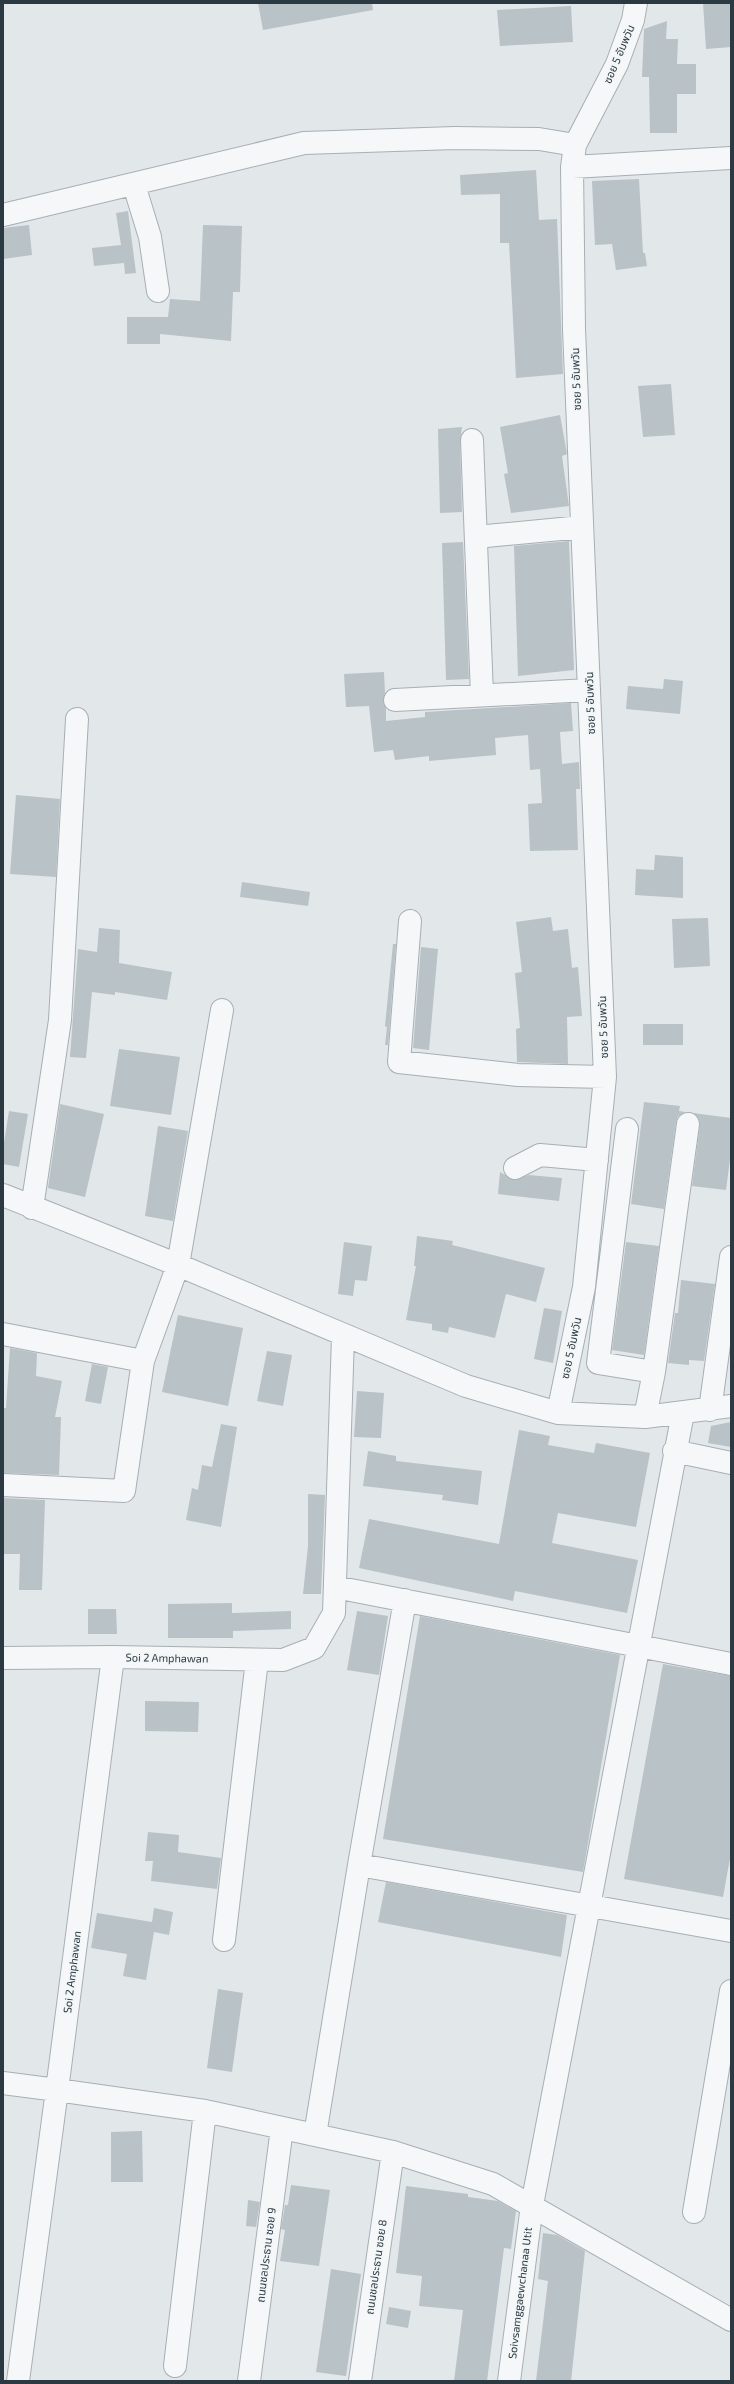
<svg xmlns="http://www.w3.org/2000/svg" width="734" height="2384" font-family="'Exo 2','Noto Sans Thai',sans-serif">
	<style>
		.building { fill: #b9c2c7 }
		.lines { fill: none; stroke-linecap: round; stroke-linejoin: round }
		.minor-casing { stroke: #a7afb4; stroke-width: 24 }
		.minor { stroke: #f5f7f8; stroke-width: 22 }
		.labels { text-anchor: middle; stroke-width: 3; stroke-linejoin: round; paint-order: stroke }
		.street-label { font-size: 11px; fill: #2b3942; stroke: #f2f6f7 }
	</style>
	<rect width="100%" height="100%" fill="#e2e7ea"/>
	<path class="building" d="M258,3H372L373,10L263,30Z
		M703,3H731V47L706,49Z
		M571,6L573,42L500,46L497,10Z
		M667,21L666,39H678L677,64H696V94H677V133H650L649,77H642L644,29Z
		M536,170L539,220L557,219L563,374L516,378L509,243H500V194L461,195L460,175Z
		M639,179L643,253H645L647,266L616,270L612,244L595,245L592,181Z
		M128,211L136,273L125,274L124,263L94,266L92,248L121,245L116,213Z
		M29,225L32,255L3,259V228Z
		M203,225L242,226L240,292H233L231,341L160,334V344H127V317H168L170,299L200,301Z
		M671,384L675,435L643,437L638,386Z
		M560,415L567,454L562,456L569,506L511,513L504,474L508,473L500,427Z
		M462,427L460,440L462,512L440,513L438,429Z
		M569,541L574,670L518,676L514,546Z
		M463,542L469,679L446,680L442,543Z
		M384,672L385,693L383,701L386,708V721L425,717V712L571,703L573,731L560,732L562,764L579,762L580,789H576L578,850L530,851L528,804L542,803L540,769L530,770L528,735L495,738L496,755L429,761V756L395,760L393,750L374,752L369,706L346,707L344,674Z
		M664,679L683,681L680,714L626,709L628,686L663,689Z
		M16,795L60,799L56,877L10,874Z
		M655,855L683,857V898L635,895L636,869L654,870Z
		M242,882L310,892L308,906L240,897Z
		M551,917L553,931L568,929L572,968L578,967L582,1016L567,1017L568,1064L517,1062L516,1029L520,1028L515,973L522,972L516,922Z
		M708,918L710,966L674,968L672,919Z
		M99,928L120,930L119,963L172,972L167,1000L115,992V995L92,992L86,1058L70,1057L78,949L97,952Z
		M393,944H396L388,1045H385L387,1027L385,1026Z
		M421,947L438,949L429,1050L413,1048Z
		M643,1024H683V1045H643Z
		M119,1049L180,1057L171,1115L110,1106Z
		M644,1102L680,1106L679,1111L685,1112L678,1116L676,1122L664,1209L631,1204Z
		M60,1104L104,1114L85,1197L48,1188Z
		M9,1111L28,1114L19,1167L3,1164V1149Z
		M693,1113L731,1118V1152L726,1190L692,1186L700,1125L699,1119Z
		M158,1126L188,1131L173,1221L145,1216Z
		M500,1172L514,1180L529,1175L562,1178L559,1201L498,1194Z
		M417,1236L453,1241L452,1245L545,1268L536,1302L506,1294L495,1338L449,1327L448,1333L432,1330V1324L406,1320L416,1266H414Z
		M344,1242L372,1246L367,1281L355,1280L353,1296L338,1294Z
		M626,1242L659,1246L644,1355L612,1350Z
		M681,1280L715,1284L704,1361L689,1360V1365L668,1363L675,1313H678Z
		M544,1308L562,1311L553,1363L534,1359Z
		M178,1315L243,1328L228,1406L162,1392Z
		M10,1348L37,1353L36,1376L62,1381L55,1417H61L59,1475L3,1473V1408H6Z
		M267,1351L292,1355L283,1406L257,1401Z
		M92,1364L108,1367L101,1404L85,1401Z
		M357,1391L384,1393L381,1438L354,1437Z
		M731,1422V1447L708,1443L711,1426Z
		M221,1424L237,1427L221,1527L186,1520L192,1488L198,1490L202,1465L212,1467Z
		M519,1430L550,1436L548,1445L594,1453L596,1443L650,1453L636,1527L558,1513L552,1543L638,1560L627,1613L515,1591L513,1601L359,1568L369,1519L499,1544Z
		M368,1451L396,1456V1461L482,1471L478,1505L442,1500L443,1495L363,1486Z
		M308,1494L325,1495L321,1594H303L308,1546Z
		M3,1498L45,1500L42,1590H19L20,1554H3Z
		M232,1603V1613L291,1611V1629L233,1631V1638H168V1604Z
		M88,1609H116L117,1634H88Z
		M357,1611L388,1616L379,1675L347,1670Z
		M420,1616L620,1655L583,1872L383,1839Z
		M663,1664L731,1676V1853L723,1897L624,1879Z
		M145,1701L199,1702L198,1732L145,1731Z
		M148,1832L179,1835L178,1852L221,1858L217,1889L151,1881L153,1861H145Z
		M386,1882L567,1915L561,1957L378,1922Z
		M154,1908L173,1912L169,1935L154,1932L146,1980L123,1976L127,1954L91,1948L97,1913L152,1922Z
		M218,1989L243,1993L232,2072L207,2068Z
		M142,2131L143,2182H111V2132Z
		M291,2185L330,2190L319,2266L280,2261L285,2230L281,2229L285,2205H288Z
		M406,2186L468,2194V2197L498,2201L516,2211L511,2249L504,2248L487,2381H454L463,2310L419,2306L422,2276L396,2273Z
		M248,2200L260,2202L256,2227L246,2226Z
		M543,2233L557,2235L585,2251L571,2381H536L548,2281L538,2279Z
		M331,2269L361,2274L346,2376L316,2372Z
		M389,2307L411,2311L408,2328L386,2324Z"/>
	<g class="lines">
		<g class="minor-casing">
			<path id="minor" d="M572,167L731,158
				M134,185L150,237L158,291
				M3,215L304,143L455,138L539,139L575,145
				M472,440L482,695
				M476,537L582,527
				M395,700L589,690
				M410,921L399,1062L518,1075L605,1077
				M627,1129L598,1363L654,1372
				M515,1168L540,1155L597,1160
				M3,1195L178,1265L466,1386L558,1413L645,1417L731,1406
				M32,1208L60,1020L77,719
				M3,1334L143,1361
				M710,1410L731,1257
				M558,1413L584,1287L605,1077L574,329L572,167L575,145L617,64L633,20L636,3
				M645,1417L654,1372L688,1124
				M674,1451L731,1463
				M3,1485L124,1491L143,1361L178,1265L222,1010
				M335,1587L731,1664
				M3,1658L113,1657
				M359,1865L405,1600
				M224,1940L257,1660
				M3,2083L57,2090L113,1657L283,1660L314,1648L334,1613L343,1336
				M315,2135L359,1865L731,1931
				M694,2212L731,1991
				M175,2366L205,2111
				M18,2381L57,2090L205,2111L393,2152L493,2184L731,2320
				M249,2381L282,2128
				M360,2381L393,2152
				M509,2381L532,2205L683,1413"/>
		</g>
		<use href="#minor" class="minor"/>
	</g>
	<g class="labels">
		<g class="street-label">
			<text transform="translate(619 54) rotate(-67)" y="4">ซอย 5 อัมพวัน</text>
			<text transform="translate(576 379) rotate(-92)" y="4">ซอย 5 อัมพวัน</text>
			<text transform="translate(590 703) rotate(-92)" y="4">ซอย 5 อัมพวัน</text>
			<text transform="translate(603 1027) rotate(-92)" y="4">ซอย 5 อัมพวัน</text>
			<text transform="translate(571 1348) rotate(-78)" y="4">ซอย 5 อัมพวัน</text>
			<text transform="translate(167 1658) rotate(1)" y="4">Soi 2 Amphawan</text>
			<text transform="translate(72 1972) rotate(-83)" y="4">Soi 2 Amphawan</text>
			<text transform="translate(266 2255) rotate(-83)" y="4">ถนนชลประธาน ซอย 9</text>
			<text transform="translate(376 2267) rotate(-82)" y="4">ถนนชลประธาน ซอย 8</text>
			<text transform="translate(520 2293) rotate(-83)" y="4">Soivsamggaewchanaa Utit</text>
		</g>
	</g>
	<rect width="734" height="2384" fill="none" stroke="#2b3942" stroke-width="8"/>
</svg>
